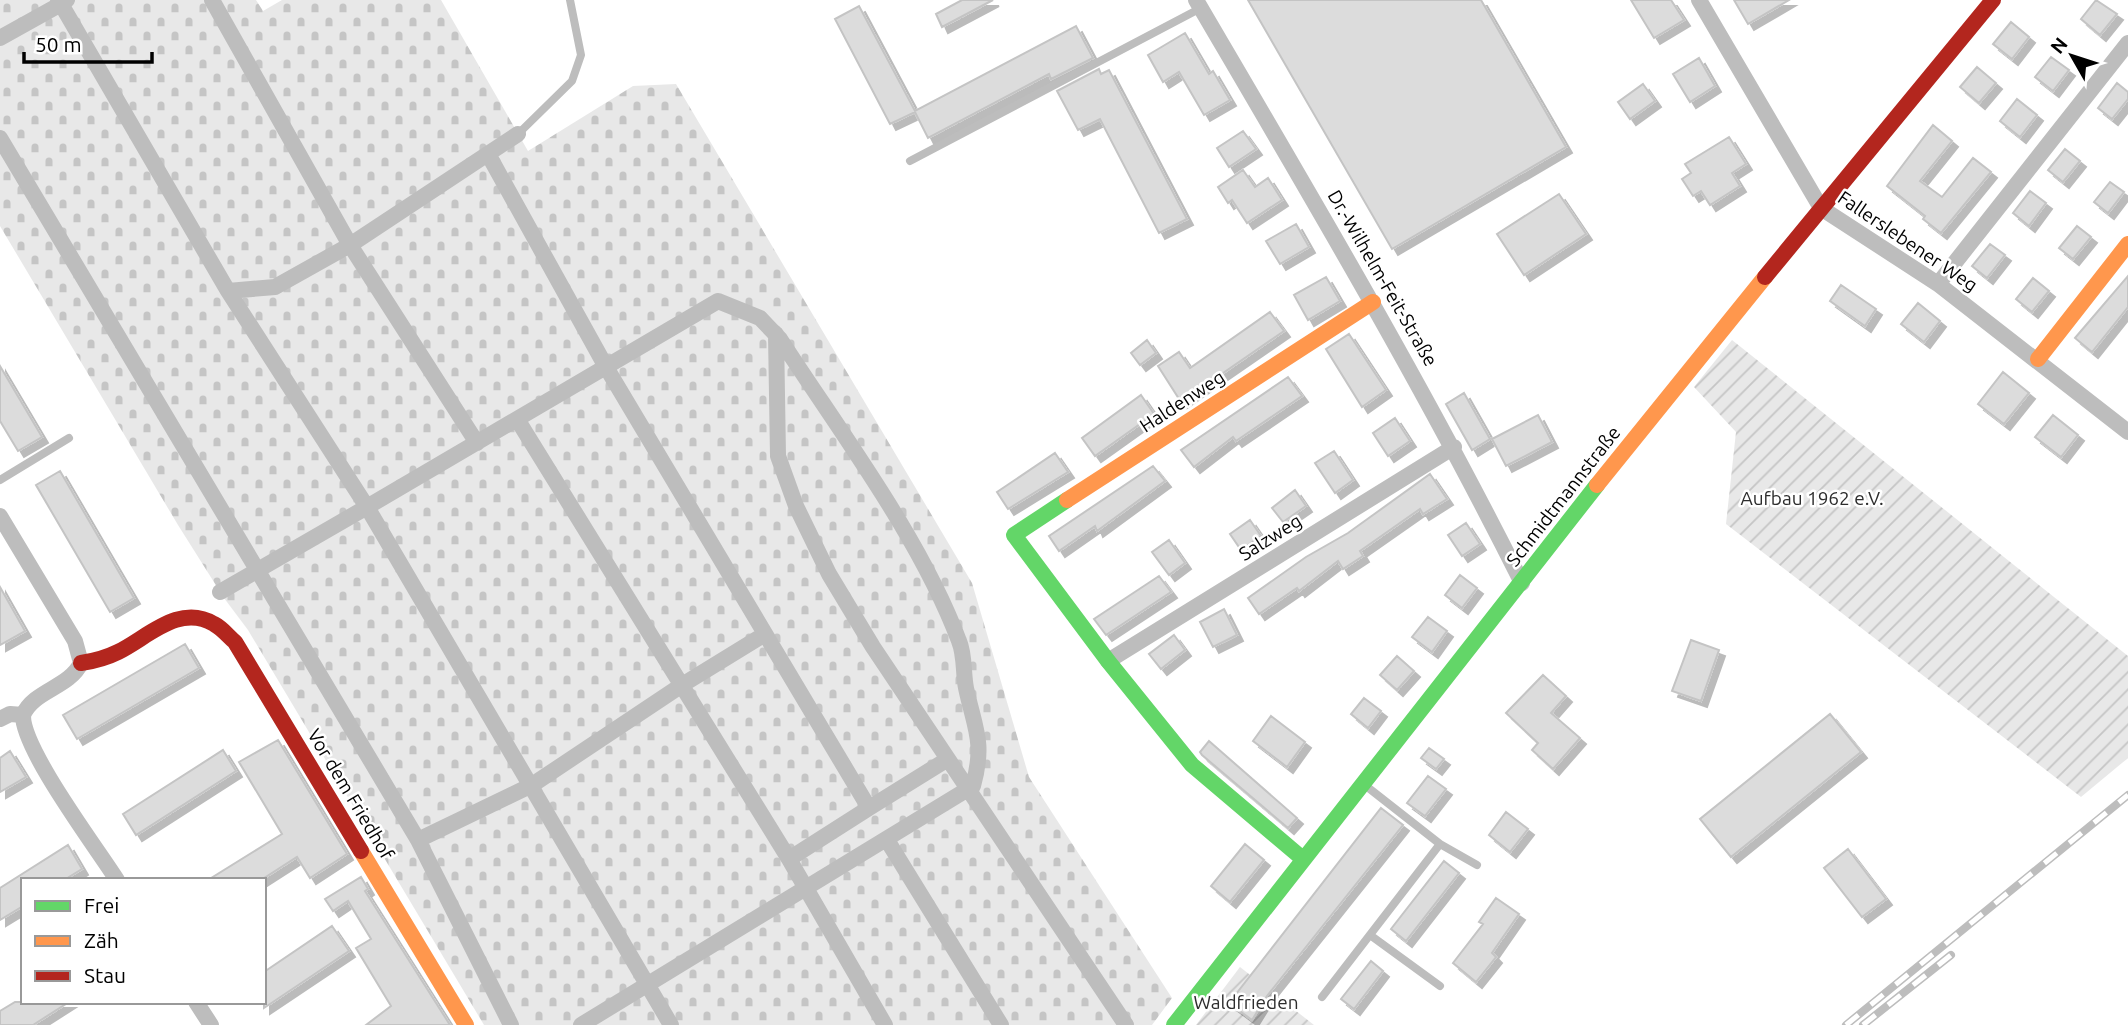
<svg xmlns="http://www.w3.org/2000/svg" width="2128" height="1025" font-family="Ubuntu,sans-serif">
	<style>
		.cemetery { fill: url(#cemetery-stones) }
		.garden { fill: url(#garden-furrows) }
		.building { fill: #dcdcdc; stroke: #c4c4c4; stroke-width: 2; filter: url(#shadow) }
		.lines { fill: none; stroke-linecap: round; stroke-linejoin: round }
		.lane { stroke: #bdbdbd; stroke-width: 8 }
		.street { stroke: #bdbdbd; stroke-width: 16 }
		.fast { stroke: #63d668; stroke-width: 16 }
		.slow { stroke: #ff974d; stroke-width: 16 }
		.jam { stroke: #b3261e; stroke-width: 16 }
		.rail-casing { stroke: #bdbdbd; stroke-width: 8 }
		.rail { stroke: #fff; stroke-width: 5; stroke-dasharray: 16; stroke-linecap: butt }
		.labels { text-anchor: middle; stroke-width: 5; stroke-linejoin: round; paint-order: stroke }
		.street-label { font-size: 19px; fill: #000; stroke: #fff }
		.park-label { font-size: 19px; fill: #2d2d2d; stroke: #fff }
	</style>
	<defs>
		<pattern id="cemetery-stones" width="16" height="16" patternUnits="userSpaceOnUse" patternTransform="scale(1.75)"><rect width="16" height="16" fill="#e8e8e8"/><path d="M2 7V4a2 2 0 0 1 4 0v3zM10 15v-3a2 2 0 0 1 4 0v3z" fill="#c5c5c5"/></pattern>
		<pattern id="garden-furrows" width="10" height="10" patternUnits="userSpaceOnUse" patternTransform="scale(1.75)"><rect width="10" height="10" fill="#e8e8e8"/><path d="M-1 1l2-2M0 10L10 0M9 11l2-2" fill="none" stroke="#c5c5c5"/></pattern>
		<filter id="shadow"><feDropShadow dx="6" dy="6" stdDeviation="0" flood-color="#0004"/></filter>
	</defs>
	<rect width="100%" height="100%" fill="#fff"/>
	<path class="cemetery" d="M0,0H256L263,11L282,0H441L528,151L633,86L676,84L972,583L1029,777L1172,998L1152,1025H484L248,630L224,598L178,525L0,226Z"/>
	<path class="garden" d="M1732,340L2128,656V758L2081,797L1726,524L1736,432L1694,387Z
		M1240,967L1314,1025H1196Z"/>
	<path class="building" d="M962,0H993L942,27L936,14Z
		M1248,0H1481L1566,147L1392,249Z
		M1631,0H1671L1684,20L1654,38Z
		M1734,0H1789L1748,24Z
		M2096,0L2117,14L2100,35L2081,19Z
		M859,6L915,111L1076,26L1093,58L1051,79L1049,74L928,138L915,112L890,124L835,19Z
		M2011,22L2029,37L2012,59L1993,44Z
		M1185,33L1209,74L1213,71L1230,100L1204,115L1179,72L1163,82L1148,55Z
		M2051,57L2069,70L2053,91L2035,77Z
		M1699,58L1715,86L1690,102L1673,74Z
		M1977,67L1996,83L1979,103L1960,87Z
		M1099,69L1101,74L1109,70L1187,219L1159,233L1100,119L1078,130L1057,91Z
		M2117,83L2128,92V99L2112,119L2098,108Z
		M1643,84L1655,101L1630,119L1618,102Z
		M2017,99L2037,115L2020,137L2000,121Z
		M1933,125L1952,141L1920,181L1942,197L1973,158L1991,172L1941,233L1923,219L1925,216L1887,186Z
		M1243,131L1256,149L1229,167L1217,148Z
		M1729,137L1746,164L1732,173L1740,186L1710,205L1701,191L1693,196L1682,179L1691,173L1685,164Z
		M2065,149L2080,161L2063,182L2048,170Z
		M1243,170L1255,187L1268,178L1282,200L1247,223L1232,200L1228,203L1218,187Z
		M2110,182L2124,192L2108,213L2094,202Z
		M2030,191L2046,203L2029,226L2013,213Z
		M1559,194L1586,234L1524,275L1497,234Z
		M1296,224L1309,247L1280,264L1266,241Z
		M2077,226L2091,237L2073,259L2059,248Z
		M1990,244L2005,255L1987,278L1972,266Z
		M2128,276V307L2092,352L2075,338Z
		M1326,277L1340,301L1308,320L1294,295Z
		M2033,278L2049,291L2032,312L2016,299Z
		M1841,285L1876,309L1865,326L1830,301Z
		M1918,303L1940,321L1924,342L1901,324Z
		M1270,312L1284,331L1181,402L1158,366L1179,352L1190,368Z
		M1349,334L1386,390L1362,407L1326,349Z
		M1147,340L1156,353L1140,365L1131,353Z
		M0,366L42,437L18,451L0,421Z
		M2003,372L2029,393L2004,424L1978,404Z
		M1288,377L1302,396L1236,441L1233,437L1194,467L1181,450Z
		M1464,393L1490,439L1472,450L1446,404Z
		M1141,395L1154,414L1095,456L1082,438Z
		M1538,415L1552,442L1506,466L1492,439Z
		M2053,415L2078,435L2061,457L2035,437Z
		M1395,418L1410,441L1388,456L1373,433Z
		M1334,451L1353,480L1335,493L1315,463Z
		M1055,453L1068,472L1008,509L997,492Z
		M1153,466L1165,481L1097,531L1095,526L1059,551L1049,536Z
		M60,471L134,598L110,612L36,485Z
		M1430,474L1447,499L1423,514L1420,509L1360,551L1363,556L1343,569L1338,561L1299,591L1297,588L1259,614L1248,598L1306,557L1348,533Z
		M1295,490L1306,506L1283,522L1272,508Z
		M1250,520L1261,536L1241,550L1230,534Z
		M1466,523L1480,544L1462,556L1448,535Z
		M1169,540L1185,563L1169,575L1152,552Z
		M1460,575L1477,588L1462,608L1445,595Z
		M1159,576L1171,592L1106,635L1094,619Z
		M0,587L25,631L0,645Z
		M1224,609L1237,635L1213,647L1200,622Z
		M1428,617L1447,631L1432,652L1412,637Z
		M1174,635L1185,650L1161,669L1149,654Z
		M1691,640L1719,650L1701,701L1672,691Z
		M185,644L199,668L77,739L63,715Z
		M1397,656L1414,671L1397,690L1380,675Z
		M1543,675L1566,696L1551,713L1580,738L1553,769L1532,750L1538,743L1506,713Z
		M1364,698L1381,711L1368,728L1351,714Z
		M1830,714L1861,752L1731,857L1700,819Z
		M1271,716L1305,742L1287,767L1253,741Z
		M278,740L347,854L310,878L297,857L261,880H208L282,834L239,762Z
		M1209,741L1297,818L1288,828L1202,755L1200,752Z
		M1429,748L1444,759L1436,769L1421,758Z
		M223,750L236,771L136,835L123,814Z
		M10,751L26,777L0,792V758Z
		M1428,776L1446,789L1425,816L1407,803Z
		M1381,808L1403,825L1267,996L1252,1020L1229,1003Z
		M1506,812L1528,829L1510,852L1489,835Z
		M1245,844L1264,860L1230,902L1211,886Z
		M68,845L82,869L64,880H23V906L0,920V888Z
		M1848,849L1886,899L1862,917L1824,868Z
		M1444,861L1459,873L1406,941L1391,929Z
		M361,877L368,889L365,891L450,1025H366L391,1006L356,948L371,939L348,901L333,911L325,899Z
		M1496,898L1519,914L1492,953L1496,957L1476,982L1453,963L1483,924L1479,922Z
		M332,926L349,951L264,1008V972Z
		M1371,961L1383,971L1354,1009L1341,999Z
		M15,1002H69L33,1025H0V1011Z"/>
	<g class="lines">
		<path class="lane" d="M518,134L572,81L581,55L570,0
			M910,161L1201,8
			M0,480L69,438
			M1440,844L1477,865
			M1370,935L1440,986
			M1322,997L1440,844L1366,786"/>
		<path class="street" d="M67,0L61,4L228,291L275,287L350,245L212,0
			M1196,0C1309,193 1422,383 1522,583
			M1699,0L1821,208L1938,284L2128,432
			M0,38L61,4L58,0
			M0,138L418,840L511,1025
			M488,154L606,367L869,808L948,759
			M1938,284L2128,43
			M228,291L367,507L718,301L760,318L780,339C840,432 920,537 959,641C965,655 963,673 966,688C975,730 985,742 973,786L581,1025
			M776,334L778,456L796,506L829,574L873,647L1126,1025
			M517,419L789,859
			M477,443L350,245L518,134
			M0,516L75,641L81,663C69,688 34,690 23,715L10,714L0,719
			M220,592L367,507L671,1025
			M1108,661L1454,447
			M23,715C22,749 96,847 117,880
			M869,808L789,859L885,1025
			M418,840L532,785L682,685L765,634
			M887,840L1001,1025
			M196,1002L211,1025"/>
		<path class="fast" d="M1067,500L1014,535L1108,661L1192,765L1303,859
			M1174,1025L1597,485"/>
		<path class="slow" d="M2038,359L2128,244
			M1597,485L1765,277
			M1067,500L1373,302
			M361,851L466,1025"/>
		<path class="jam" d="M1765,277L1993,0
			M81,663C95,661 106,658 118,652C147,638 179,603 214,624C222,628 228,636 235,642L361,851"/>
		<g class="rail-casing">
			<path id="rail" d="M1846,1025L2128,795
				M1863,1025L1951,955"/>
		</g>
		<use href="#rail" class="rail"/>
	</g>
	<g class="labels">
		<g class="street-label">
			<text transform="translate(1908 241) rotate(34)" y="7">Fallerslebener Weg</text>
			<text transform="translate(1383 278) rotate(60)" y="7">Dr.-Wilhelm-Feit-Straße</text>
			<text transform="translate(1182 401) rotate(-33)" y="7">Haldenweg</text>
			<text transform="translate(1563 496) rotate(-52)" y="7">Schmidtmannstraße</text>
			<text transform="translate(1270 537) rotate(-32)" y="7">Salzweg</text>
			<text transform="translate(351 794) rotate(59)" y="7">Vor dem Friedhof</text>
		</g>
		<g class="park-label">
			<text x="1812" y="505">Aufbau 1962 e.V.</text>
			<text x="1246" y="1009">Waldfrieden</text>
		</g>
	</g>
	<rect x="21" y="878" width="245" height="126" fill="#ffffff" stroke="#999999" stroke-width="2"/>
	<rect x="35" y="901" width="35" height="10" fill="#63d668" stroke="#999999" stroke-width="2"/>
	<text x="84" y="913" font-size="21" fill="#000000">Frei</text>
	<rect x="35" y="936" width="35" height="10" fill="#ff974d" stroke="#999999" stroke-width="2"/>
	<text x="84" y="948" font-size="21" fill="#000000">Zäh</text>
	<rect x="35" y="971" width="35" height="10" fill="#b3261e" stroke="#999999" stroke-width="2"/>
	<text x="84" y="983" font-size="21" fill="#000000">Stau</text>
	<g transform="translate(2072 56) rotate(309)" stroke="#ffffff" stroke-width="5" paint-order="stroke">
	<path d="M0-5L12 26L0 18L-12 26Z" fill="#000000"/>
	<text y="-10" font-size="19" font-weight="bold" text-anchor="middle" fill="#000000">N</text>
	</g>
	<path d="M24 52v10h128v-10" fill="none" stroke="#000000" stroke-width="3.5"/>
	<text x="35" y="52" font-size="21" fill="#000000" stroke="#ffffff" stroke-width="5" paint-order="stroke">50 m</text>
</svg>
